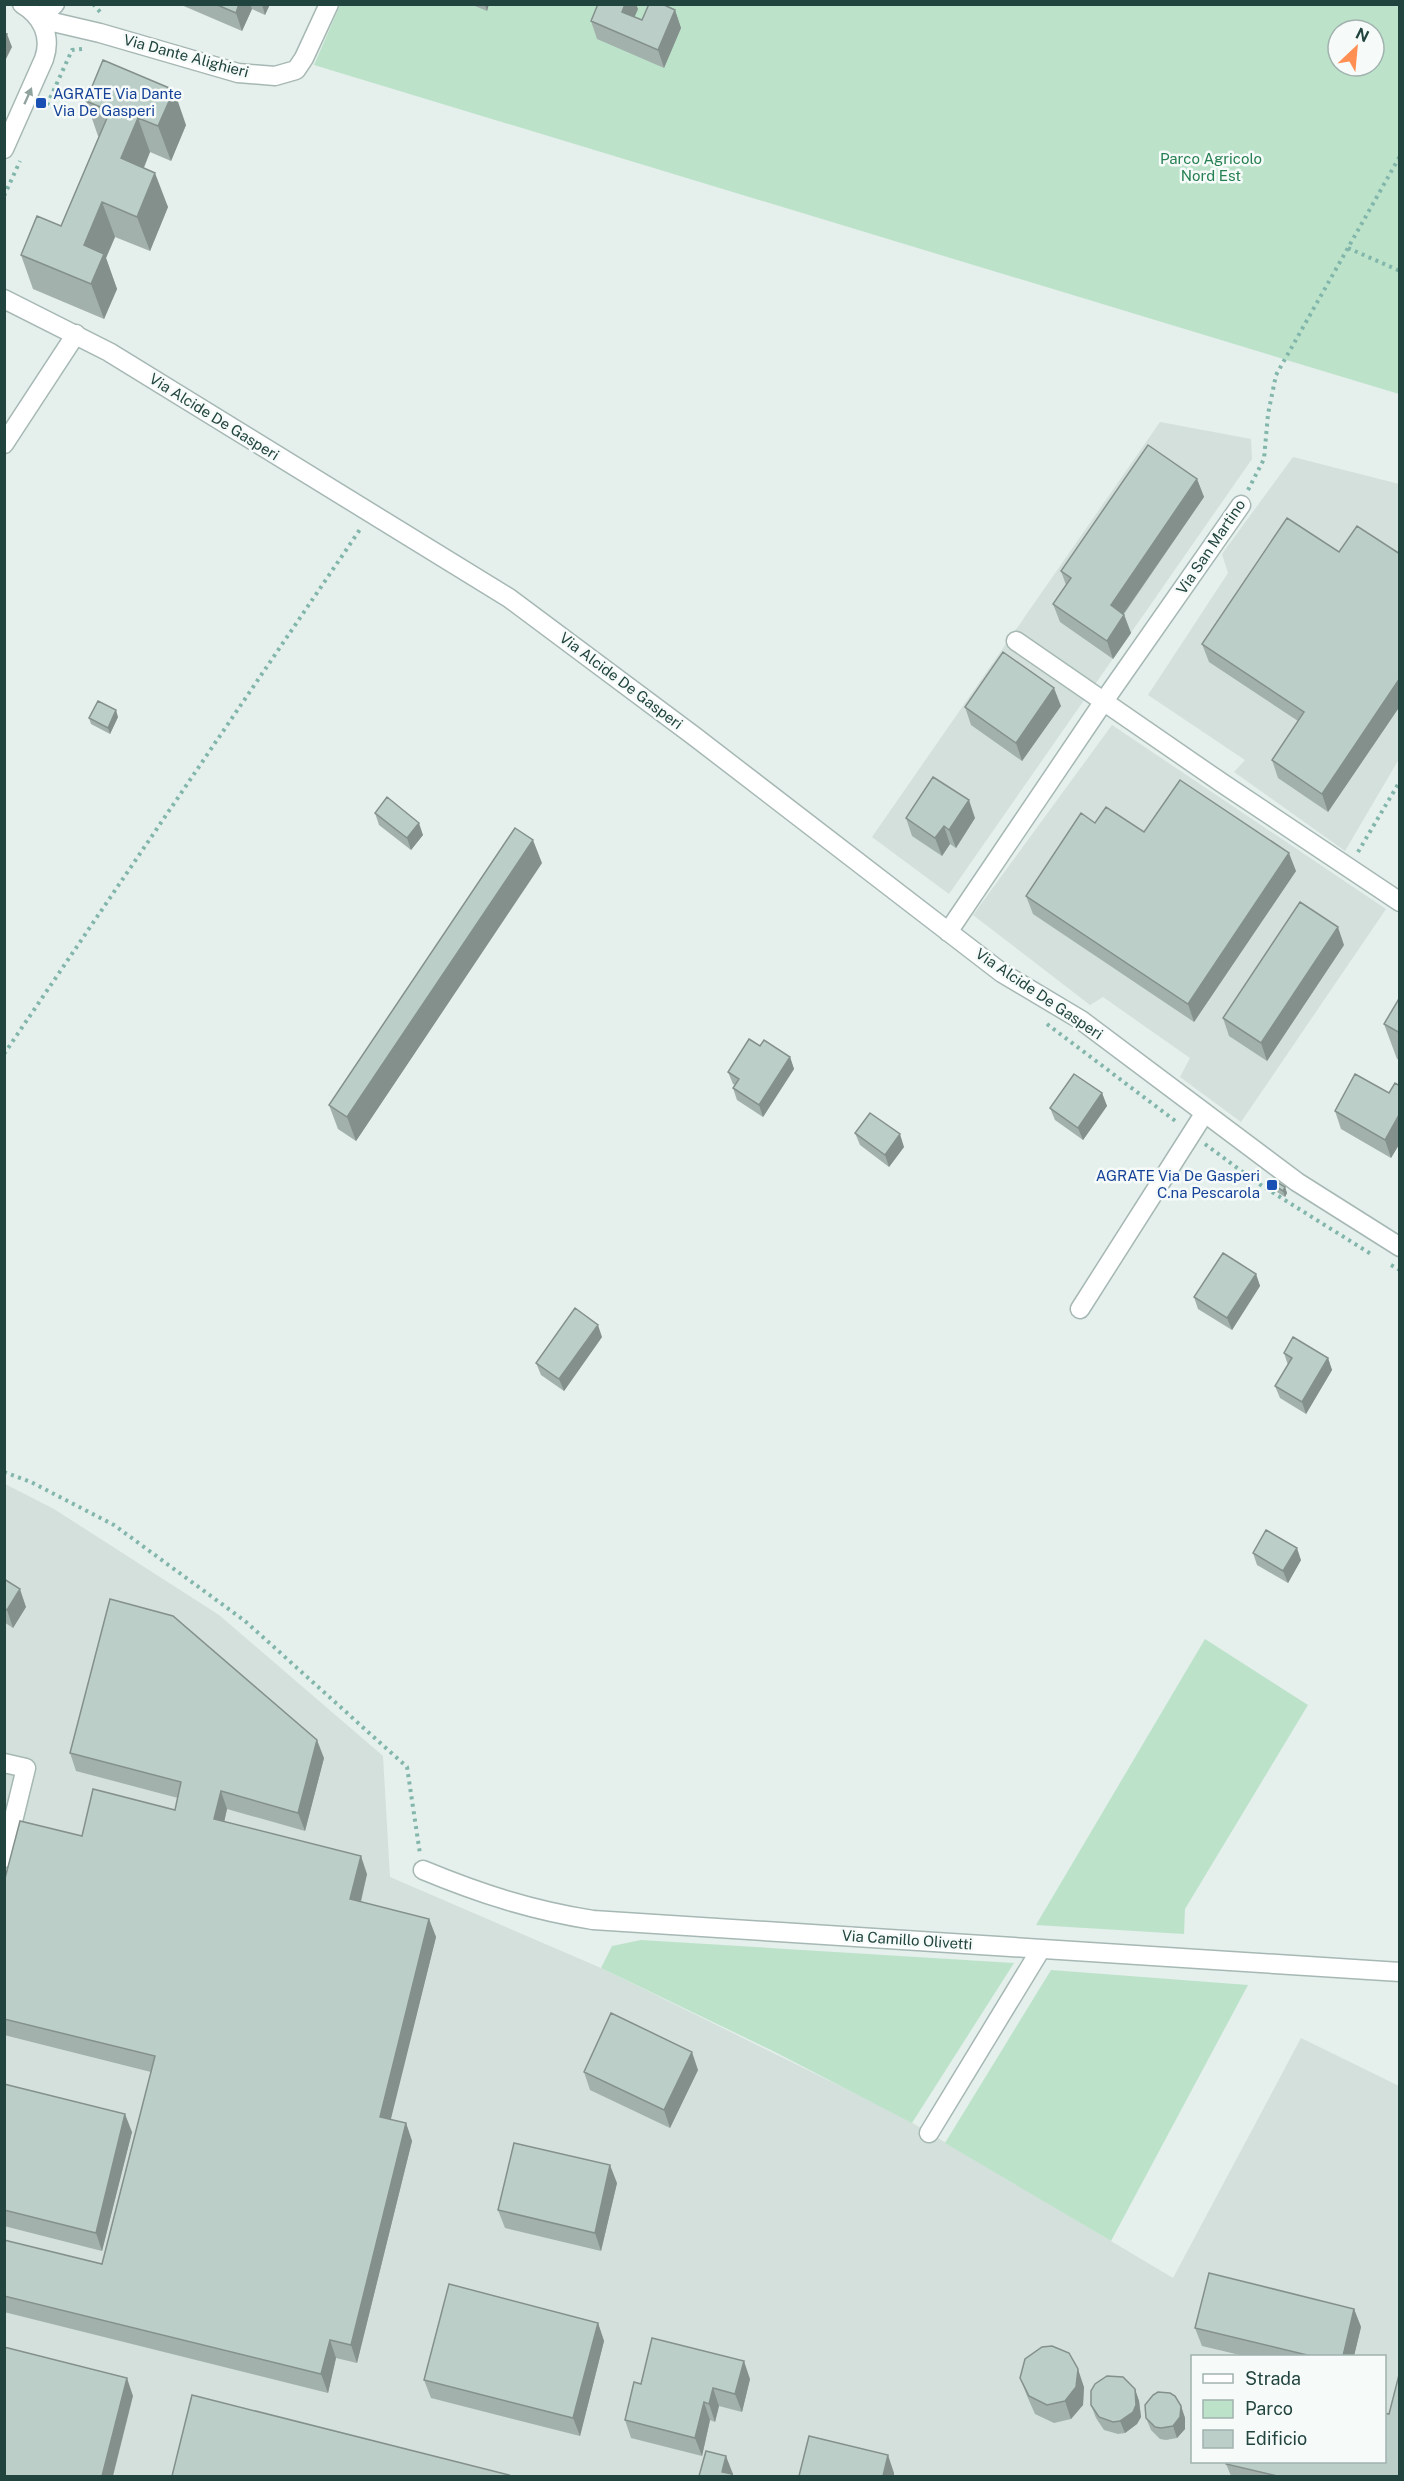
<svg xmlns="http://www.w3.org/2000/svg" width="1404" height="2481" font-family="'Public Sans',sans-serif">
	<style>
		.built { fill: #d3e0db; fill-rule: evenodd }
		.green { fill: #bce3ca; fill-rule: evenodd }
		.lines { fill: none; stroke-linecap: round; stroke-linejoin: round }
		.minor-casing { stroke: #a6b8b4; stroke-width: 21 }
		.path { stroke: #82b6ab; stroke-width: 4; stroke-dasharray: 3 4.5; stroke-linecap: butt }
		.minor { stroke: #fff; stroke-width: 18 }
		.wall { fill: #a2b1ac }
		.shaded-wall { fill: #84908c }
		.building { fill: #bccec8; stroke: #84908c; stroke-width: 1.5 }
		.oneway { fill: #90a29e }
		.transit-dot { fill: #1a4fb4; stroke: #f6fbf9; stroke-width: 2 }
		.labels { text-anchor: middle; stroke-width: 5; stroke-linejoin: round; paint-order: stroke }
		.street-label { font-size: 15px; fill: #21443e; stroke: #f6fbf9 }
		.transit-label { font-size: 15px; fill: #164399; stroke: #f6fbf9; text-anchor: start }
		.park-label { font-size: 15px; fill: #268052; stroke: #f6fbf9 }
	</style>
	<rect width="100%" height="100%" fill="#e5efec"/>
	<path class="built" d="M1160,422L1251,439L1252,459L949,894L872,837Z
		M1293,457L1399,484V759L1345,851L1234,772L1245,760L1148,695L1228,573L1222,554Z
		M1112,725L1386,909L1241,1122L1180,1077L1190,1058L1103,997L1090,1005L973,915Z
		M5,1484L54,1509L219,1615L383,1756L390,1877L601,1968L899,2115L1173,2278L1301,2038L1399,2086V2476H5ZM1192,2356H1384V2462H1192Z"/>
	<path class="green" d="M340,5H1399V394L314,65ZM1338,30H1374V66H1338Z
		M1205,1639L1308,1705L1185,1909L1184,1934L1036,1925Z
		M641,1940L1014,1963L912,2123L773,2051L601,1968L612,1946Z
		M1051,1970L1248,1985L1111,2241L945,2143Z"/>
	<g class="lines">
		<g class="minor-casing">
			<path id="minor" d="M40,19L100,33L238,73L275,76L296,70L304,58L329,4
				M40,19L55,4
				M4,149L44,59C52,36 42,16 22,4
				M4,299L109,352L509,598L694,736L1002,973L1081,1020L1297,1182L1400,1247
				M4,444L76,334
				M1016,641L1222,783L1400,902
				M948,932L1104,701L1241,505
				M1080,1309L1204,1114
				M4,1763L26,1768L4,1858
				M423,1870C481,1894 531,1910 593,1920L1400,1972
				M929,2133L1041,1949"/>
		</g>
		<path class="path" d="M93,4L102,14
			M47,105L72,50L82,49
			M4,196L20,161
			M1348,248L1400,271
			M1248,490L1264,459L1268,414L1276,375L1400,156
			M1358,852L1400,781
			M1047,1024L1178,1123
			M4,1054L361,528
			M1205,1144L1256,1182L1371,1254
			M1391,1265L1400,1270
			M4,1472L31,1482L114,1525L245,1621L407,1767L420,1854"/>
		<use href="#minor" class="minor"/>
	</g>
	<path class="wall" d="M179,4H270L265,15L252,9L242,31Z
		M470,4H489L487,11Z
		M638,9L634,17L642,20L675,10L681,28L664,68L597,39L591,21Z
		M86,101L186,125L171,161L150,152L144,168L168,207L150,251L115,237L106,258L117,289L104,319L33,289L21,255L61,226L99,136H98Z
		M1197,479L1204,497L1124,614L1131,633L1113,659L1060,622L1053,604L1066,585L1061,571Z
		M1339,552L1400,554V706L1328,812L1278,778L1272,760L1298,721L1209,662L1202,644Z
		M1061,706L1022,761L971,725L965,707Z
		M118,717L110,734L91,724L89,718Z
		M375,813L423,835L411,850L379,825Z
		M906,818H975L956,848L950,844L942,856L912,836Z
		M1095,823L1144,832L1296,871L1194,1022L1033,914L1026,896Z
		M542,863L356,1141L338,1129L329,1105Z
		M1344,945L1267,1061L1229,1036L1223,1018Z
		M1400,997V1060L1397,1059L1384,1024Z
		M760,1046L790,1057L794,1069L763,1117L737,1100L733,1088L735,1085L733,1084L728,1072Z
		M1400,1086V1143L1391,1158L1341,1129L1335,1111L1389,1093Z
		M1102,1093L1107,1106L1083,1140L1055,1120L1050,1108Z
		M855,1133L904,1147L889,1167L860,1145Z
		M1275,1186L1285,1187L1287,1193L1285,1197L1277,1192Z
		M1256,1274L1260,1286L1232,1330L1198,1309L1194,1297Z
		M602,1337L564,1391L541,1375L536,1363Z
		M1284,1353L1328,1358L1332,1370L1306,1414L1280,1398L1275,1386L1288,1365Z
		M1253,1553L1301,1560L1288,1583L1257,1565Z
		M4,1579L26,1607L13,1628L4,1622Z
		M70,1753L324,1758L305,1831L227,1809L224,1821L367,1874L361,1902L429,1919L436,1937L390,2119L406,2123L412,2141L357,2363L336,2358L328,2393L4,2312V2240L102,2264L151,2072L4,2035V1882L82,1836L175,1810L178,1798L76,1771Z
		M698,2070L670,2128L590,2090L584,2072Z
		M4,2084L132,2132L102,2251L4,2226Z
		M617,2183L601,2251L505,2228L498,2210Z
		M1354,2309L1361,2327L1354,2356H1244L1202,2346L1195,2328Z
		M598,2323L604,2341L580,2436L431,2398L424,2380Z
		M1020,2378L1084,2387L1083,2405L1071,2419L1054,2423L1035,2414L1027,2396Z
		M750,2379L742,2412L719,2406L715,2422L710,2420L702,2456L631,2438L625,2420L641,2384Z
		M1135,2389L1139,2401L1141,2417L1137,2424L1125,2433L1118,2434L1104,2430L1096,2418L1091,2405Z
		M1181,2406L1185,2418V2429L1177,2438L1166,2440L1160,2439L1151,2430L1146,2418Z
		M1389,2414L1400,2476H1231L1226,2464Z"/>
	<path class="shaded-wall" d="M239,4H250L252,9L242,31L236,13Z
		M262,4H270L265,15Z
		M485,4H489L487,11Z
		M625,4H636L638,9L629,30L622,12Z
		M675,10L681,28L664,68L658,50Z
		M7,34L12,47L4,63V41Z
		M174,90L186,125L171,161L158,126Z
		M138,118L150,152L133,193L121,158Z
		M155,173L168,207L150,251L137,217Z
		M102,202L115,237L106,258L117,289L104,319L91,284L84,245Z
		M1197,479L1204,497L1117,623L1111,605Z
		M1124,615L1131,633L1113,659L1107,641Z
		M1400,678V706L1328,812L1322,794Z
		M1054,688L1061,706L1022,761L1016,743Z
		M116,710L118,717L110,734L108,728Z
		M969,800L975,818L956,848L949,830Z
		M419,823L423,835L411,850L407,838Z
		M944,826L950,844L942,856L935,838Z
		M533,840L542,863L356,1141L347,1117Z
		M1289,853L1296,871L1194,1022L1188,1004Z
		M1338,927L1344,945L1267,1061L1261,1043Z
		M790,1057L794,1069L763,1117L759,1105Z
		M1102,1093L1107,1106L1083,1140L1078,1128Z
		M1400,1113V1143L1391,1158L1385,1140Z
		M900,1134L904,1147L889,1167L885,1155Z
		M1285,1187L1287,1193L1285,1197L1283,1191Z
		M1256,1274L1260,1286L1232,1330L1227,1318Z
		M598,1325L602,1337L564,1391L559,1379Z
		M1328,1358L1332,1370L1306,1414L1302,1402Z
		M1297,1548L1301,1560L1288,1583L1283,1571Z
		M20,1589L26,1607L13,1628L7,1610Z
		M317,1740L324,1758L305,1831L298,1813Z
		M221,1791L227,1809L221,1837L214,1819Z
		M361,1856L367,1874L357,1917L350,1899Z
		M429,1919L436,1937L387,2135L380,2117Z
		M692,2052L698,2070L670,2128L664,2110Z
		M125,2114L132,2132L102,2251L96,2233Z
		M406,2123L412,2141L357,2363L351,2345Z
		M610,2165L617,2183L601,2251L595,2233Z
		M1354,2309L1361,2327L1354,2356H1343Z
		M598,2323L604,2341L580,2436L573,2418Z
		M330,2340L336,2358L328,2393L321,2374Z
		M744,2361L750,2379L742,2412L735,2394Z
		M1078,2369L1084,2387L1083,2405L1071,2419L1065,2401Z
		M127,2378L133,2396L113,2476H102Z
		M713,2388L719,2406L715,2422L709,2404Z
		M1135,2389L1139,2401L1141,2417L1137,2424L1125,2433L1120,2421Z
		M704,2402L710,2420L702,2456L695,2438Z
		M1181,2406L1185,2418V2429L1177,2438L1173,2426Z
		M888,2455L894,2473V2476H883Z
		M726,2456L733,2474V2476H724L722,2472Z"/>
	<path class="building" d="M215,4H239L236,13Z
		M598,4H625L622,12L642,20L649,4H662L675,10L658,50L591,21Z
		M4,33L7,34L4,41Z
		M103,60L174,90L158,126L138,118L121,158L155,173L137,217L102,202L84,245L104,254L91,284L21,255L37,216L61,226L110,111L86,101Z
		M1148,445L1197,479L1111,605L1124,615L1107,641L1053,604L1071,578L1061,571Z
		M1287,518L1339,552L1357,526L1400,554V678L1322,794L1272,760L1304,712L1202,644Z
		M1003,652L1054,688L1016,743L965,707Z
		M98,701L116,710L108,728L89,718Z
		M933,777L969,800L949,830L944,826L935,838L906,818Z
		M1180,780L1289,853L1188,1004L1026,896L1081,813L1095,823L1106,807L1144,832Z
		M387,797L419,823L407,838L375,813Z
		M515,828L533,840L347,1117L329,1105Z
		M1300,902L1338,927L1261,1043L1223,1018Z
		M1400,997V1033L1384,1024Z
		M749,1039L760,1046L764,1040L790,1057L759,1105L733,1088L739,1079L728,1072Z
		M1074,1074L1102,1093L1078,1128L1050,1108Z
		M1355,1074L1389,1093L1395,1083L1400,1086V1113L1385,1140L1335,1111Z
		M870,1113L900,1134L885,1155L855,1133Z
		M1277,1182L1285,1187L1283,1191L1275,1186Z
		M1223,1253L1256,1274L1227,1318L1194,1297Z
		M575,1308L598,1325L559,1379L536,1363Z
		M1293,1337L1328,1358L1302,1402L1275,1386L1292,1358L1284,1353Z
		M1266,1530L1297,1548L1283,1571L1253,1553Z
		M4,1579L20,1589L7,1610L4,1608Z
		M110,1599L173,1616L317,1740L298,1813L221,1791L214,1819L361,1856L350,1899L429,1919L380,2117L406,2123L351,2345L330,2340L321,2374L4,2296V2240L102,2264L155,2056L4,2019V1882L20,1821L82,1836L93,1789L175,1810L181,1782L70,1753Z
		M611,2013L692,2052L664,2110L584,2072Z
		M4,2084L125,2114L96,2233L4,2210Z
		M514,2143L610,2165L595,2233L498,2210Z
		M1209,2273L1354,2309L1343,2356H1311L1195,2328Z
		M449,2284L598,2323L573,2418L424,2380Z
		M652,2338L744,2361L735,2394L713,2388L709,2404L704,2402L695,2438L625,2420L634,2382L641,2384Z
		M1052,2346L1069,2353L1078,2369L1076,2387L1065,2401L1047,2405L1029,2396L1020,2378L1025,2359L1042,2347Z
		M4,2347L127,2378L102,2476H4Z
		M1400,2371V2476H1277L1226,2464V2462H1384V2413L1389,2414Z
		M1107,2376L1123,2377L1135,2389L1136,2405L1133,2412L1120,2421L1113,2422L1099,2417L1091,2405V2391L1095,2384Z
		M1158,2392L1170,2393L1175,2396L1181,2406L1180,2417L1173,2426L1161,2428L1155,2427L1146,2418L1145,2405L1153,2395Z
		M192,2395L509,2475L508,2476H172Z
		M809,2436L888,2455L883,2476H799Z
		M706,2451L726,2456L722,2472L732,2474L731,2476H699Z"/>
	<defs><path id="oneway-solid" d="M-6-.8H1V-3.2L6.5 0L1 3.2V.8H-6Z" transform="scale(1.5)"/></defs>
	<use class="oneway" href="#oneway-solid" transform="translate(28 96) rotate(-66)"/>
	<g class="transit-dot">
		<rect x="35" y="97" width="12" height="12" rx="3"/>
		<rect x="1266" y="1179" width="12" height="12" rx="3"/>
	</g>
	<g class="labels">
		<g class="street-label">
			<text transform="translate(186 56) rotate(15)" y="5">Via Dante Alighieri</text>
			<text transform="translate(214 417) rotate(32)" y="5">Via Alcide De Gasperi</text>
			<text transform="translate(1211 547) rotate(-56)" y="5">Via San Martino</text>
			<text transform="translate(621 681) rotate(37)" y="5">Via Alcide De Gasperi</text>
			<text transform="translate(1039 994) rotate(34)" y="5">Via Alcide De Gasperi</text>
			<text transform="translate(907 1940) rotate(4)" y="5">Via Camillo Olivetti</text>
		</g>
		<g class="transit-label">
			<text x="53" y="99">AGRATE Via Dante<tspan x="53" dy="17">Via De Gasperi</tspan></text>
			<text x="1260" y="1181" text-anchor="end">AGRATE Via De Gasperi<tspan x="1260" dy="17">C.na Pescarola</tspan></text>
		</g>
		<g class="park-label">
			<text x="1211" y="164">Parco Agricolo<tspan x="1211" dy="17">Nord Est</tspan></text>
		</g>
	</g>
	<rect width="1404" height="2481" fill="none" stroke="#21443e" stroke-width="12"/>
	<rect x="1191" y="2355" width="195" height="108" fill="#f6fbf9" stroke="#a1b2ae" stroke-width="1.5"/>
	<rect x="1203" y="2374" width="30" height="9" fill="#ffffff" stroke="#a1b2ae" stroke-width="1.5"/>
	<text x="1245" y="2385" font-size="18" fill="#21443e">Strada</text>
	<rect x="1203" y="2400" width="30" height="18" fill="#bce3ca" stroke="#a1b2ae" stroke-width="1.5"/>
	<text x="1245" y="2415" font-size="18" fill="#21443e">Parco</text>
	<rect x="1203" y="2430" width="30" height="18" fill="#bccec8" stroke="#a1b2ae" stroke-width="1.5"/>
	<text x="1245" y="2445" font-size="18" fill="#21443e">Edificio</text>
	<g transform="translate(1356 48) rotate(26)"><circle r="28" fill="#f6fbf9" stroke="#a1b2ae" stroke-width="1.5"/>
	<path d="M0-4.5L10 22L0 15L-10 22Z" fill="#ff8f53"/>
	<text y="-9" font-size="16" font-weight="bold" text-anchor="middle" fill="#21443e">N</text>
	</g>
</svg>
